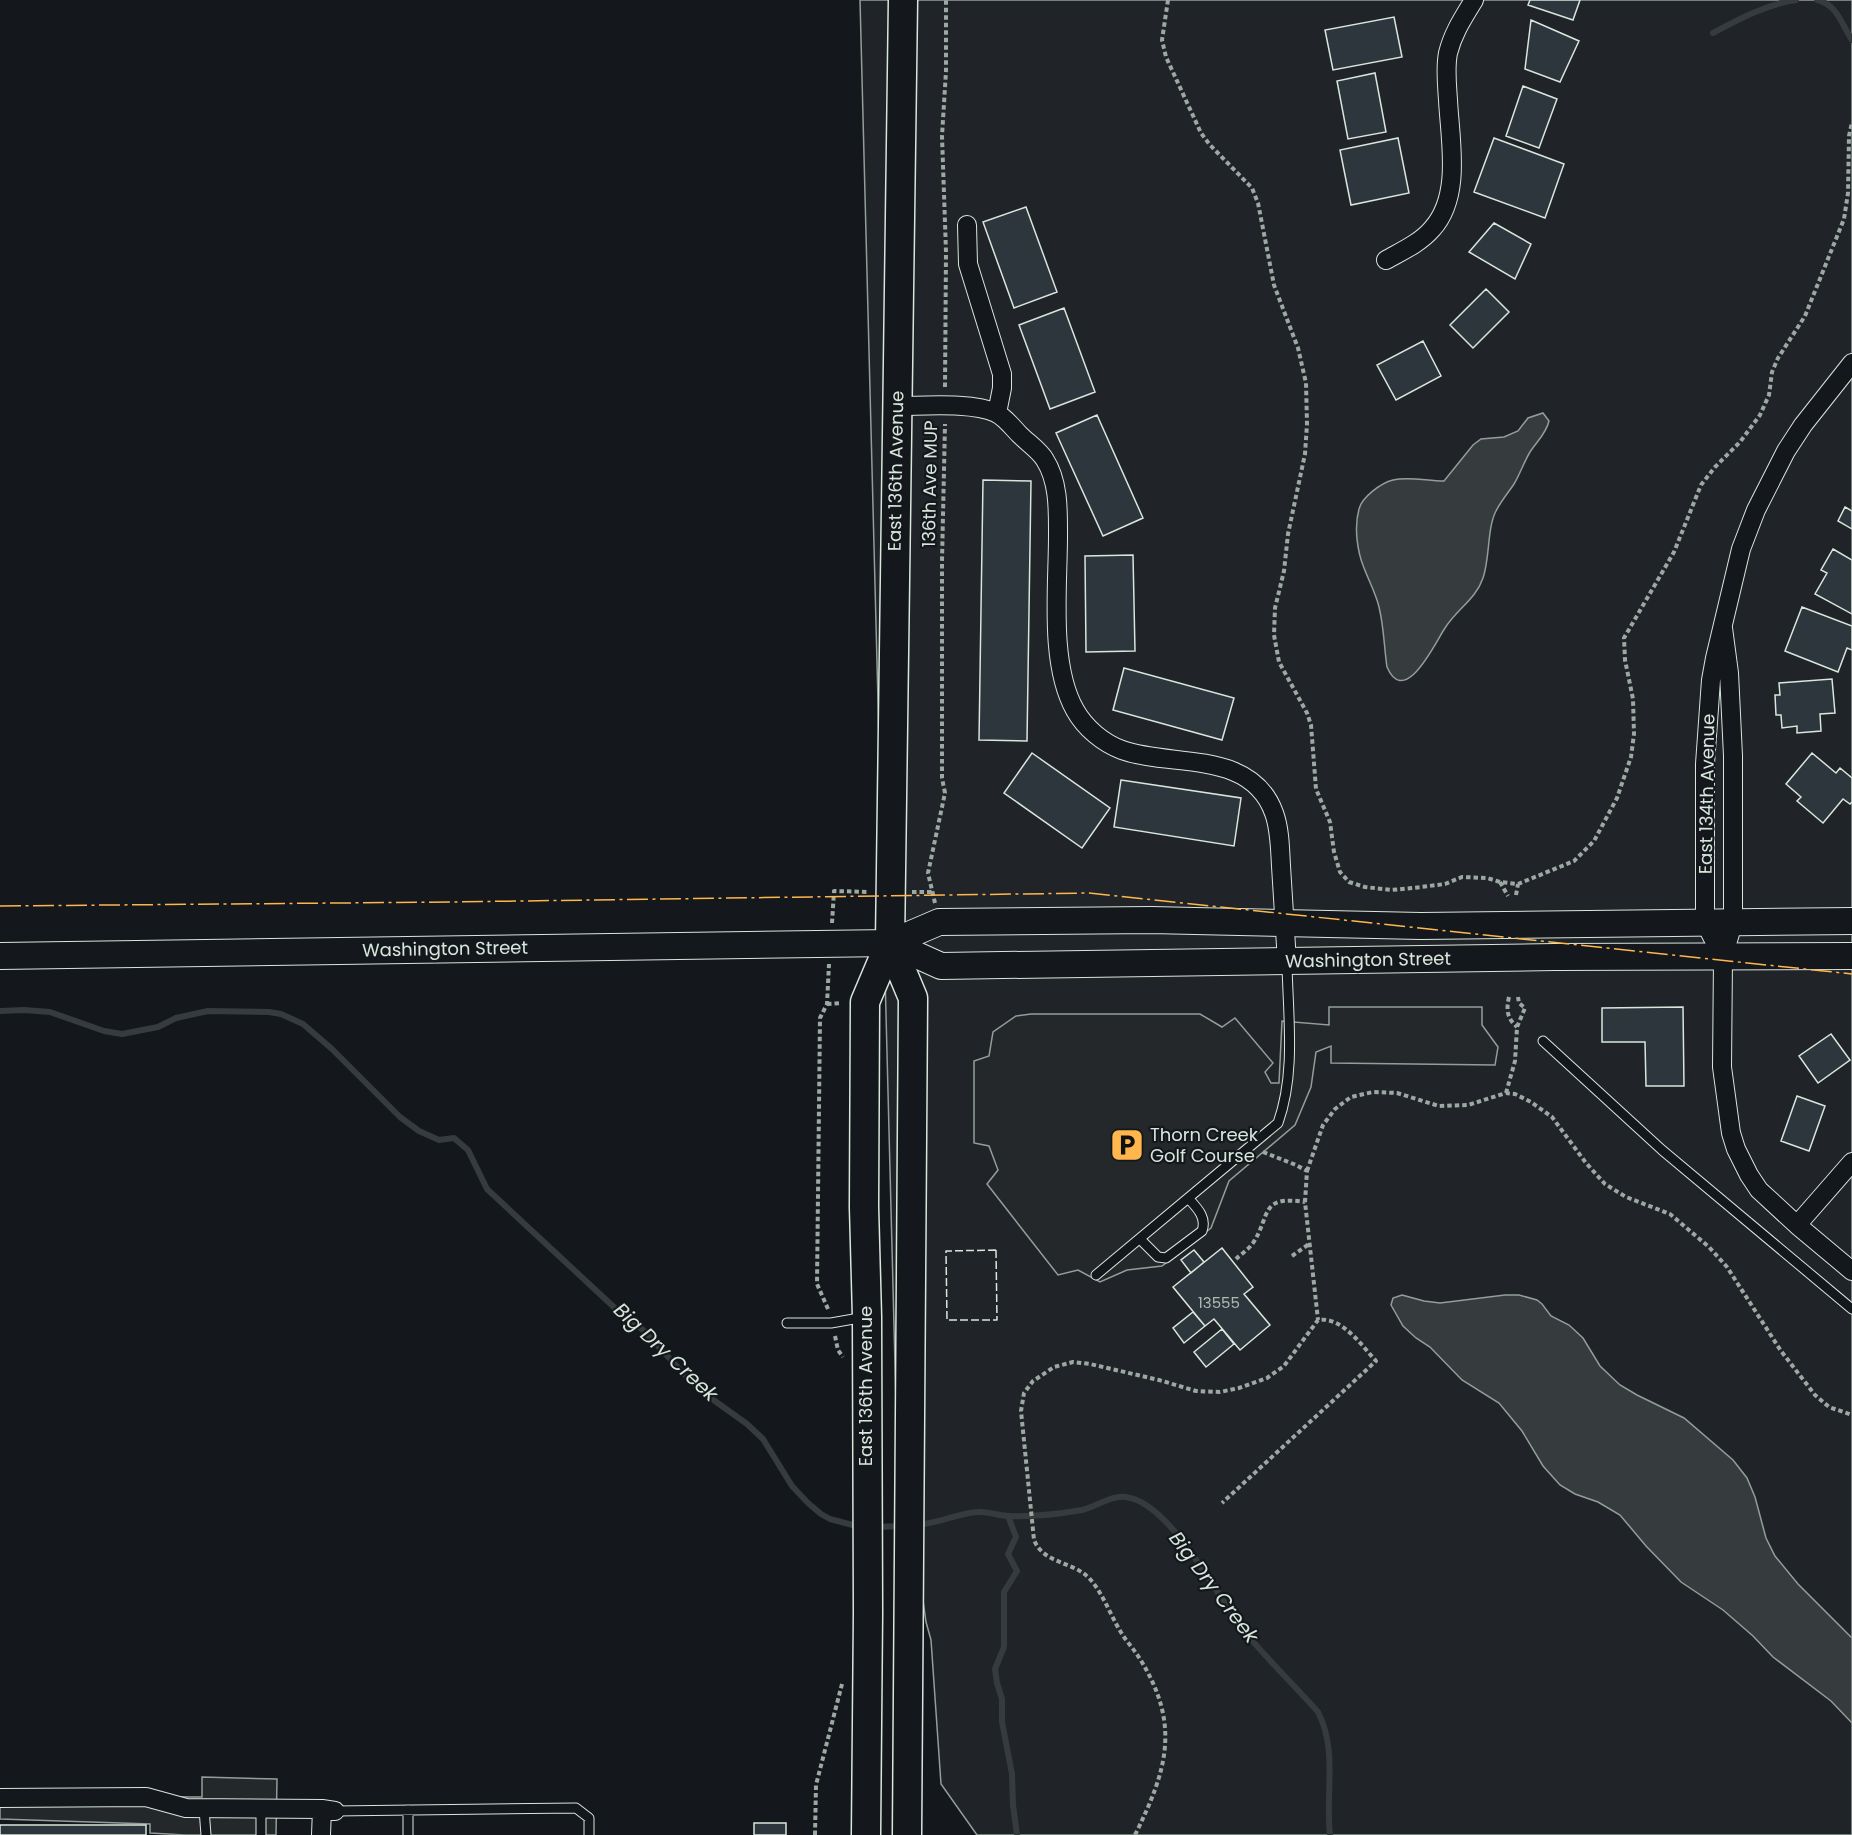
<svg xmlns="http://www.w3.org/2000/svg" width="1852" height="1835" font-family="Poppins,sans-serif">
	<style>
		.green { fill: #202428; stroke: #939e99; stroke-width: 1.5 }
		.parking { fill: #24282b; stroke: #939e99; stroke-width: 1.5 }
		.water { fill: #363b3e; stroke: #939e99; stroke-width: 1.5 }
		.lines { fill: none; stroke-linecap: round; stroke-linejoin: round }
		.stream { stroke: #363b3e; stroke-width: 6 }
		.building { fill: #2c363c; stroke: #d8e6dc; stroke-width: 1.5 }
		.service-casing { stroke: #d8e6dc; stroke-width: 11 }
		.minor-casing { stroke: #d8e6dc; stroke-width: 20 }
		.secondary-casing { stroke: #d8e6dc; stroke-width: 28 }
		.primary-casing { stroke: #d8e6dc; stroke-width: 31 }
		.path { stroke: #9da8a2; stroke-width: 4; stroke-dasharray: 4.5 3; stroke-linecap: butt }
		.service { stroke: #14181c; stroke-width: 9 }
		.minor { stroke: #14181c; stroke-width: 18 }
		.secondary { stroke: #14181c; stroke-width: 26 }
		.primary { stroke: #14181c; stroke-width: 28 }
		.fence { stroke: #d8e6dc; stroke-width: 1.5; stroke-dasharray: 8 3; stroke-linecap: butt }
		.power { stroke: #ffb74d; stroke-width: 1.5; stroke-dasharray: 21 4.5 3 4.5; stroke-linecap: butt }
		.labels { text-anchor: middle; stroke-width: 4.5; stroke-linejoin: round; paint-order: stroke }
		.number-label { font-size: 15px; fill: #adbab4 }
		.street-label { font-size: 18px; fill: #d8e6dc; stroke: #14181c }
		.poi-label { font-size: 18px; fill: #d8e6dc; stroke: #14181c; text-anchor: start }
		.water-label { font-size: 20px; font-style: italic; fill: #d8e6dc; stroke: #14181c }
	</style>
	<rect width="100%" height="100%" fill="#14181c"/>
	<path class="green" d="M860,0H1852V1835H977L941,1784L931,1640L926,1622L896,1404Z"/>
	<path class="parking" d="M1329,1007H1482V1025L1498,1047L1495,1065L1331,1063V1046L1316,1052L1311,1087L1295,1125L1229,1181L1211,1228L1162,1266L1127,1270L1100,1282L1078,1270L1058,1275L987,1184L998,1170L989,1146L974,1143V1061L989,1056L993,1032L1016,1016L1031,1014H1200L1222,1027L1235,1018L1273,1063L1265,1072L1271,1083H1279L1282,1021L1329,1025Z
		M202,1777L277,1779L276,1835H185L150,1833V1824L0,1819V1796L202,1797Z"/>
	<path class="water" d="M1543,413L1549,421C1546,434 1537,441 1530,452C1524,462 1520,474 1514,484C1508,493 1501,501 1496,511C1487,528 1490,558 1483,578C1476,599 1457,609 1445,628C1436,641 1405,709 1387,667C1384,647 1384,627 1379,607C1376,594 1369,581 1364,568C1357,551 1354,527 1359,509C1362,497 1381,483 1393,480C1409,476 1427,481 1444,481L1473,445L1481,439L1504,437L1518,431L1528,418Z
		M1402,1295L1424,1301L1440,1303L1505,1295H1519L1537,1300L1542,1304L1551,1316L1569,1325L1583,1338L1600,1366L1620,1385L1637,1395L1684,1418L1733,1460L1747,1478L1755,1497L1766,1538L1775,1556L1798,1584L1852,1638V1723L1831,1701L1773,1657L1753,1636L1723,1610L1681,1582L1646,1546L1620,1515L1598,1502L1575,1494L1560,1485L1543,1466L1522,1431L1499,1403L1462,1380L1430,1347L1416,1338L1403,1326L1391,1305L1393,1298Z"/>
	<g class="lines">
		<path class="stream" d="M1817,0C1837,4 1842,25 1852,40
			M1713,33C1739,19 1767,4 1796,0
			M0,1011L24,1010L50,1012L104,1031L122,1034L158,1027L176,1018L208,1011L269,1012L281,1014L303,1024L332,1049L400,1117L419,1131L439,1140L454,1138L468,1150L487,1189L617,1310L643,1330L687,1377L708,1396L747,1424L763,1439L792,1486L808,1503L821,1514L830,1519L860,1527
			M1008,1516L1016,1537L1008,1554L1017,1571L1004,1592V1647L995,1669L997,1683L1002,1699V1722L1012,1774L1013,1805L1017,1835
			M915,1525C938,1524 958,1513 978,1512C988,1511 999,1516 1009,1516C1033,1517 1059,1514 1082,1510C1096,1507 1110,1495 1126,1497C1171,1503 1217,1597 1244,1631C1267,1659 1294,1685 1318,1712C1338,1751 1325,1793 1330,1835
			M876,1527L902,1526"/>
	</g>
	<path class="building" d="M1530,0H1580L1573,20L1528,5Z
		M1394,17L1402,57L1333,70L1325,30Z
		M1531,20L1579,41L1560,82L1525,69Z
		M1375,73L1386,132L1348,139L1337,81Z
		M1523,86L1557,99L1539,148L1506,136Z
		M1398,138L1409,193L1351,205L1340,150Z
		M1494,138L1564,164L1545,218L1474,192Z
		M1026,207L1057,292L1014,308L983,222Z
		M1494,223L1531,244L1515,279L1469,252Z
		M1486,289L1509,312L1473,348L1450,325Z
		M1064,308L1095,392L1050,409L1019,325Z
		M1423,341L1441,376L1396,400L1377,365Z
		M1097,415L1143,518L1103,536L1056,433Z
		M983,480L1031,481L1027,741L979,740Z
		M1845,507L1852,511V529L1838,521Z
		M1833,549L1852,560V614L1815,594L1827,573L1821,570Z
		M1133,555L1135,651L1086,652L1085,556Z
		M1802,607L1852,626V650L1847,648L1838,672L1785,651Z
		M1124,668L1234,698L1222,740L1113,710Z
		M1832,679L1835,713L1820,714L1821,731L1797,733V726L1782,728L1781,715H1776L1775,695H1780L1779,683Z
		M1032,753L1110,808L1082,848L1004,793Z
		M1812,753L1836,773L1840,768L1852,778V802L1850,804L1843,799L1823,823L1797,801L1801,797L1786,784Z
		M1121,780L1241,798L1234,846L1114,827Z
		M1683,1007L1684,1086H1646L1645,1042H1602V1008Z
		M1831,1034L1850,1060L1818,1083L1799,1056Z
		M1797,1096L1825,1106L1809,1151L1781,1141Z
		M1222,1248L1253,1287L1244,1294L1270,1325L1240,1350L1214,1319L1205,1326L1173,1287Z
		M1194,1250L1204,1262L1191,1273L1181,1260Z
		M1193,1312L1205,1326L1184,1343L1173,1328Z
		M1222,1329L1234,1344L1206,1367L1194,1352Z
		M754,1823H786V1835H754Z
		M0,1825H146V1835H0Z"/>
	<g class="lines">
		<g class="service-casing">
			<path id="service" d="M1543,1041L1662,1150L1852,1309
				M1140,1239L1158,1257L1166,1258L1202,1231C1207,1217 1197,1208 1188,1198
				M1096,1275L1278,1123C1296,1073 1288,1016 1287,964
				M787,1323H831L865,1317
				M204,1809L206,1835
				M335,1811L576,1808L589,1818V1835
				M261,1835V1810
				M408,1835V1810"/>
		</g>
		<g class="minor-casing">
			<path id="minor" d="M967,225L968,264L1002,374V388L997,413
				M1386,260C1402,251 1420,243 1432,229C1462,196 1450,140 1448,100C1447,85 1445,68 1448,53C1453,33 1463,18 1474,0
				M897,406C924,406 973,402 996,413C1005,417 1013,428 1020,435C1028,443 1040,451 1045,460C1059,482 1058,511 1058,536C1058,587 1049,664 1075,710C1085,728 1103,743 1122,750C1172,768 1251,749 1274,813C1280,829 1280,849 1281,866C1283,898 1285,930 1287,962
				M1723,628L1729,673L1733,756V923L1723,958L1722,1067L1731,1133L1736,1149L1749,1175L1759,1190L1797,1225L1852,1271
				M1723,958L1705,923V764L1711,680L1715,658L1741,549L1756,510L1786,451L1803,425L1852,363
				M1797,1225L1852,1162
				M0,1798L146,1797L186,1808L322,1809L335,1811
				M321,1835L322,1809"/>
		</g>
		<g class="secondary-casing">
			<path id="secondary" d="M890,943L941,966L1555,957L1852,956
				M0,956L890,943L939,922L1151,920L1421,926L1852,921"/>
		</g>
		<g class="primary-casing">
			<path id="primary" d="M890,943L913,998L907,1835
				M866,1835L868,1613L867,1317L864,1207L865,1002L890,943L903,0"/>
		</g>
		<path class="path" d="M1168,0L1162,40L1166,57L1201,133L1210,145L1252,188L1258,203L1274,285L1298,348L1306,383L1307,424L1305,454L1288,534L1284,571L1275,608L1274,635L1279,662L1307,713L1311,725L1316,789L1330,822L1334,852L1340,872L1349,882L1365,887L1391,890L1413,888L1445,884L1462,877L1487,878L1500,882L1518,884L1574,861L1594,841L1617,798L1631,757L1634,734L1633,699L1625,660L1624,638L1674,552L1701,485L1715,467L1740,442L1760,415L1769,395L1772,372L1778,358L1805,316L1844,219L1848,193L1849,136L1852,122
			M945,387L946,252L942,136L946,71V0
			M1500,882L1508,896
			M912,892H933
			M1516,895L1518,884
			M935,903L928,873L945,793L942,778V561L945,424
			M832,923L834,891L869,892
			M1509,997C1506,1010 1507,1018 1517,1027
			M827,1004L842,1003
			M1506,1093L1515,1061L1517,1027L1525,1008L1519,1003L1518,997
			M1263,1152L1296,1165L1307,1171L1305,1202L1318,1320
			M1307,1171L1323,1125L1335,1109L1351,1097L1373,1092L1397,1093L1439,1106L1468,1105L1506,1093L1515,1094L1531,1102L1552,1117L1586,1163L1605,1184L1626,1197L1670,1214L1709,1247L1727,1267L1781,1351L1815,1395L1829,1407L1852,1415
			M1292,1256L1309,1244
			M1236,1259C1241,1254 1249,1249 1253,1243C1271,1216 1259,1195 1305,1202
			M828,1309L817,1284L820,1018L827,1004L829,964
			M835,1336L838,1350L843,1357
			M815,1835L816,1785L842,1684
			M1135,1835C1167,1770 1181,1725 1140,1659C1135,1651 1129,1644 1124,1637C1111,1618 1104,1594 1089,1578C1072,1561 1044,1564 1034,1540L1021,1411L1024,1393L1033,1381L1054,1367L1073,1362L1090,1364L1159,1380L1196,1391L1220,1392L1239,1388L1267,1378L1284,1366L1318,1320C1342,1316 1362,1346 1376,1361L1222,1503"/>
		<use href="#service" class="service"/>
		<use href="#minor" class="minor"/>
		<use href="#secondary" class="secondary"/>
		<use href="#primary" class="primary"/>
		<path class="fence" d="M996,1250L997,1320H947L946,1251Z"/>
		<path class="power" d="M0,906L450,902L1089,893L1852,974"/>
	</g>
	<defs>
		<g id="parking-square" transform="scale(1.725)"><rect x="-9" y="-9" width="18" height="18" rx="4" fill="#ffb74d" stroke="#14181c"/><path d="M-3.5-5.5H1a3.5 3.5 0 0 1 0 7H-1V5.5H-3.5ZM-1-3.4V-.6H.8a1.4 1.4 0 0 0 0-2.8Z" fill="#111"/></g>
	</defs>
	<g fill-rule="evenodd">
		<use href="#parking-square" x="1127" y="1145"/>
	</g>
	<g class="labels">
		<g class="number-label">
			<text x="1219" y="1308">13555</text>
		</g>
		<g class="street-label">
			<text transform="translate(896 471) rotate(-89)" y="6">East 136th Avenue</text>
			<text transform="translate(930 484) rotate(-89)" y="6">136th Ave MUP</text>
			<text transform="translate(1707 794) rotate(-89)" y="6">East 134th Avenue</text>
			<text transform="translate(445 949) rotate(-1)" y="6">Washington Street</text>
			<text transform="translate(1368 960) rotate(-1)" y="6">Washington Street</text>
			<text transform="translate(866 1386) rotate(-90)" y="6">East 136th Avenue</text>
		</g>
		<g class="poi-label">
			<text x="1150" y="1141">Thorn Creek<tspan x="1150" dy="21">Golf Course</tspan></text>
		</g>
		<g class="water-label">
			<text transform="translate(666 1352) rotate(43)" y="7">Big Dry Creek</text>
			<text transform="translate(1214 1587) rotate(53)" y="7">Big Dry Creek</text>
		</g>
	</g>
</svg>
